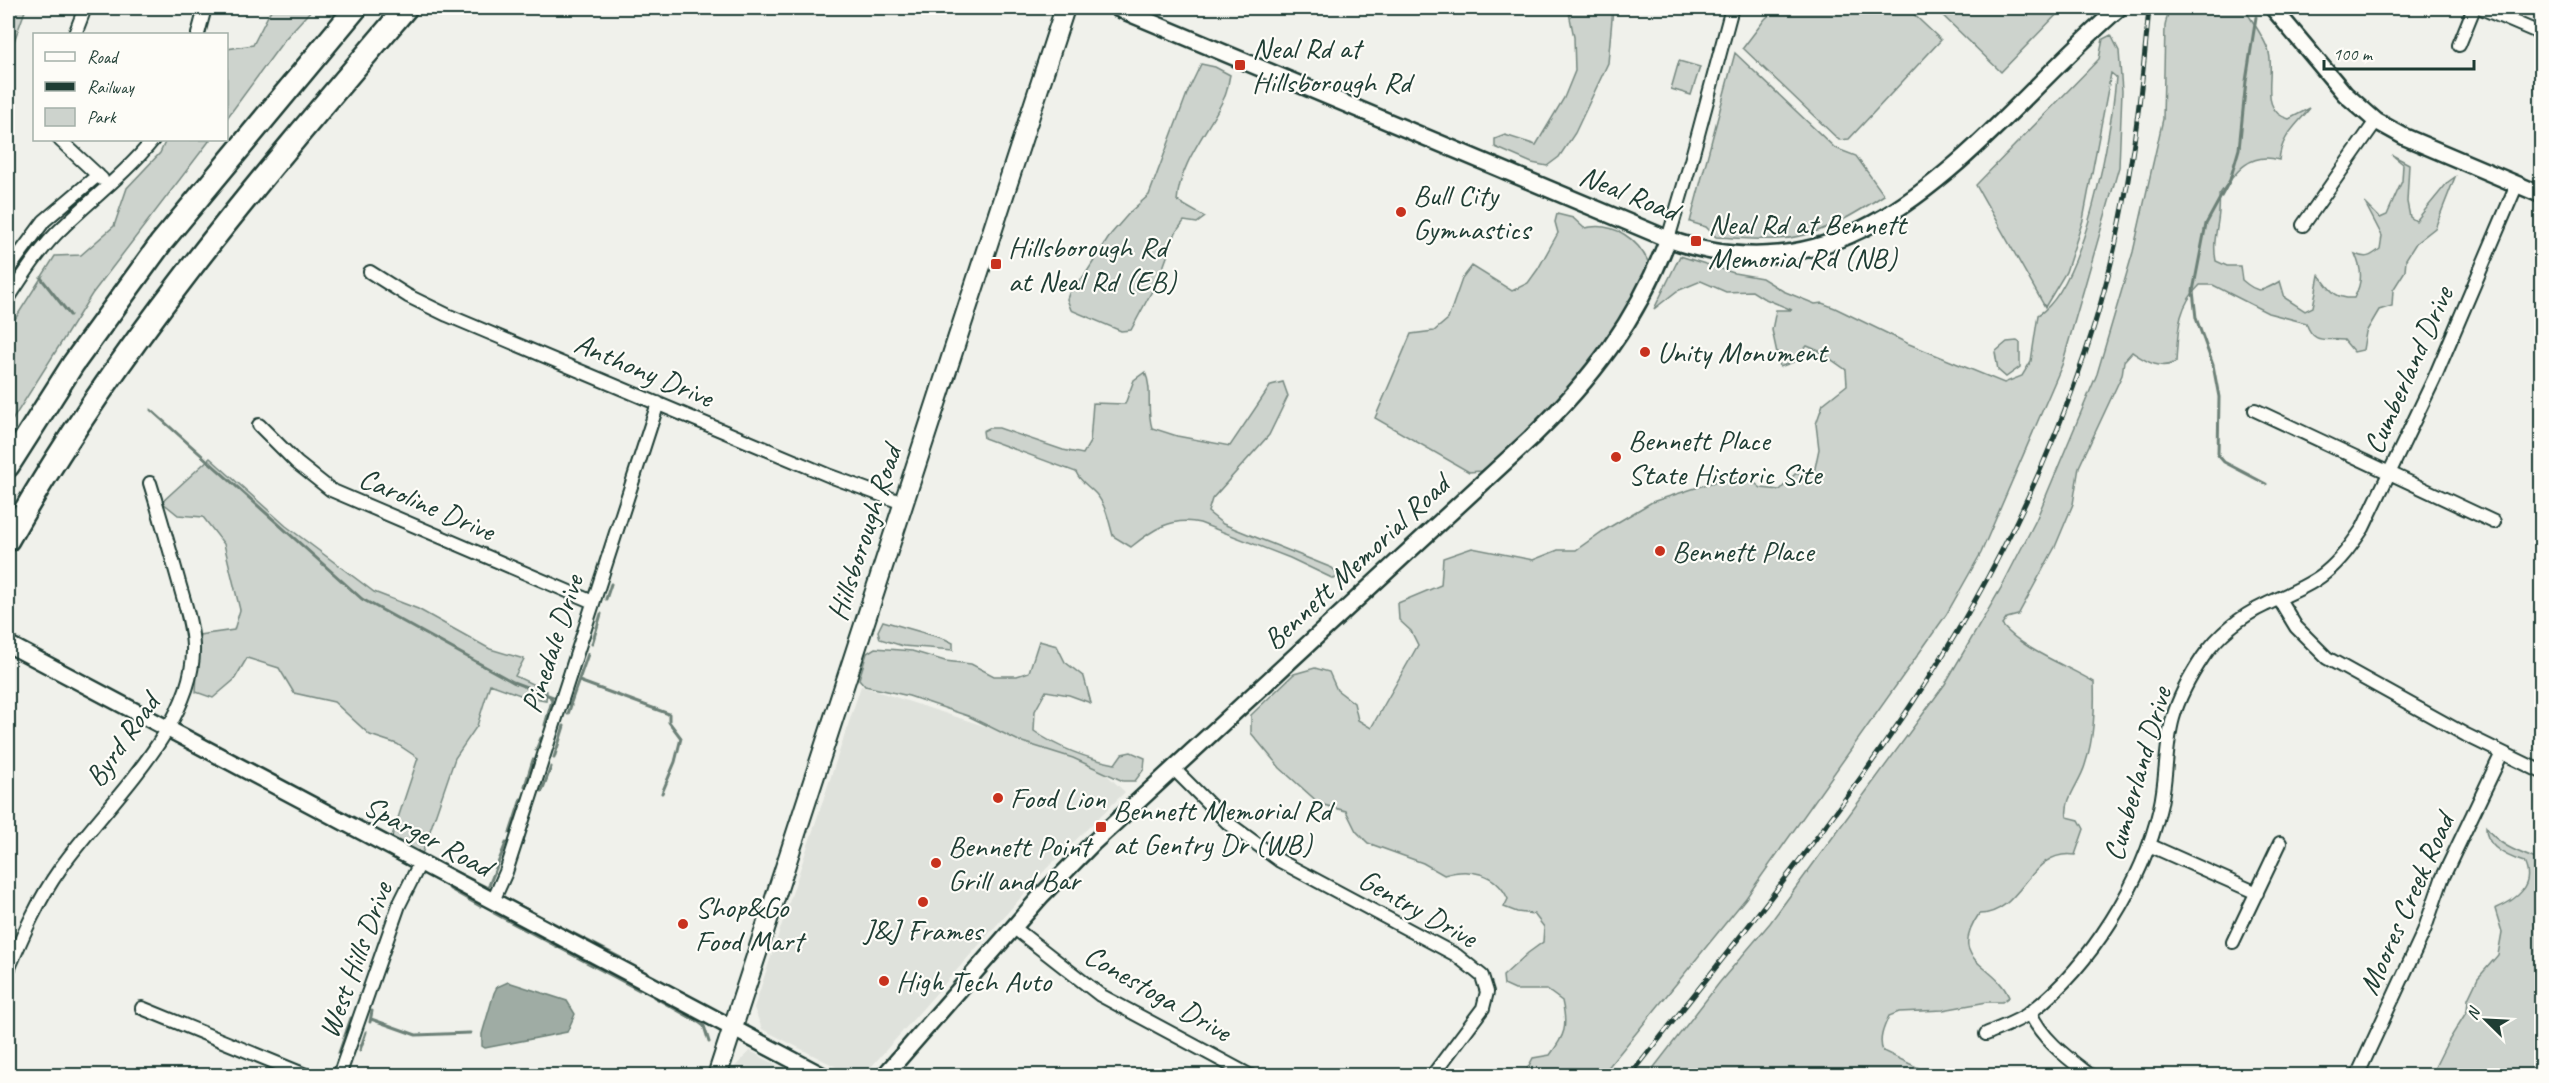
<svg xmlns="http://www.w3.org/2000/svg" width="2549" height="1083" font-family="Caveat,sans-serif">
	<style>
		.built { fill: #dfe2dc }
		.green { fill: #cdd3cd; stroke: #768880; stroke-width: 1.5 }
		.water { fill: #9faca4; stroke: #6c8077; stroke-width: 1.5 }
		.lines { fill: none; stroke-linecap: round; stroke-linejoin: round }
		.stream { stroke: #6c8077; stroke-width: 3 }
		.minor-casing { stroke: #1f3d34; stroke-width: 16 }
		.tertiary-casing { stroke: #1f3d34; stroke-width: 20 }
		.primary-casing { stroke: #1f3d34; stroke-width: 22 }
		.motorway-casing { stroke: #1f3d34; stroke-width: 26 }
		.minor { stroke: #fdfcf7; stroke-width: 12 }
		.tertiary { stroke: #fdfcf7; stroke-width: 15 }
		.primary { stroke: #fdfcf7; stroke-width: 18 }
		.motorway { stroke: #fdfcf7; stroke-width: 21 }
		.rail-casing { stroke: #1f3d34; stroke-width: 5 }
		.rail { stroke: #fdfcf7; stroke-width: 3; stroke-dasharray: 9; stroke-linecap: butt }
		.poi-dot { fill: #c8321e; stroke: #fdfcf7; stroke-width: 2 }
		.labels { text-anchor: middle; stroke-width: 4.5; stroke-linejoin: round; paint-order: stroke }
		.poi-label { font-size: 30px; fill: #1f3d34; stroke: #fdfcf7; text-anchor: start }
		.street-label { font-size: 30px; fill: #1f3d34; stroke: #fdfcf7 }
	</style>
	<rect width="100%" height="100%" fill="#f0f1eb"/>
	<filter id="ink" filterUnits="userSpaceOnUse"><feTurbulence type="fractalNoise" baseFrequency=".0167" numOctaves="2"/><feDisplacementMap in="SourceGraphic" scale="12" xChannelSelector="R" yChannelSelector="G"/><feConvolveMatrix kernelMatrix="1 2 1 2 8 2 1 2 1" color-interpolation-filters="sRGB"/></filter>
	<g filter="url(#ink)">
		<path class="built" d="M861,686L1092,761L1125,792L1047,868L864,1075H852L762,1029L754,1008Z
			M750,1051L796,1075L726,1076Z"/>
		<path class="green" d="M8,8H26L8,58Z
			M272,8H313L285,39L227,118V49L253,45Z
			M1568,8H1613L1608,63L1575,133L1559,157L1547,166L1532,163L1495,147V139L1505,135L1536,145L1564,98L1575,71L1574,37Z
			M1777,8H1907L1941,40L1849,139L1839,140L1743,48L1765,19Z
			M1935,8H2060L2062,9L2001,72Z
			M2169,8H2244C2252,21 2265,38 2269,53C2275,76 2258,111 2289,119L2310,108C2297,125 2281,136 2279,160C2249,151 2235,173 2219,195C2222,220 2211,237 2216,261L2227,266H2240L2242,280C2258,294 2262,292 2280,281L2285,298L2305,311L2313,307L2319,275C2330,289 2334,299 2354,298C2363,281 2362,270 2355,254C2366,259 2370,257 2380,249L2382,236L2365,203L2380,218L2387,215L2402,181L2403,164L2392,155L2409,164L2407,202L2410,217L2416,221L2448,182L2455,177L2435,228L2416,243L2406,259L2405,271L2393,290L2392,306L2379,310L2366,332L2363,350L2354,352L2344,340C2324,338 2314,345 2306,323L2268,313L2213,285H2200C2177,307 2178,331 2176,362C2160,371 2146,361 2132,352L2124,361L2122,375L2079,467L2073,504L2055,547L2018,615L2007,618L2002,625C2023,650 2066,665 2094,682C2095,711 2094,738 2085,765C2080,783 2064,798 2067,817L2079,820L2084,829L2075,855C2028,848 2023,914 1979,914C1946,963 1994,962 2009,997L2002,1002H1987L1943,1010L1899,1012L1889,1016C1884,1027 1878,1039 1883,1051L1933,1075H1648L1720,982L1770,923L1945,684L2001,588L2036,520L2097,374L2133,252L2163,119L2165,26Z
			M2111,35L2119,51L2122,91L2119,167L2062,365L1981,553L1946,615L1746,898L1602,1075H1524L1533,1058L1550,1055C1565,1035 1568,1027 1562,1001L1547,990H1515L1504,985L1503,976L1528,953L1543,942L1544,927L1534,914L1517,912L1504,907L1508,899C1496,873 1470,867 1444,875L1423,863L1368,843L1356,831L1346,811L1320,804L1280,768L1251,733V715L1294,674L1315,668L1329,672L1337,690L1354,703L1358,720L1371,728L1418,645L1411,631L1399,620L1398,603L1441,585L1443,558L1472,548L1533,560L1558,550H1576L1603,531L1652,502L1717,481L1747,477L1761,488L1780,490L1795,474L1814,473L1819,449L1816,424L1823,404L1847,385L1846,370L1819,351L1807,346L1793,362L1780,367L1772,330L1776,310H1792L1763,298L1752,291L1726,292L1701,281L1677,291L1654,309L1680,256L1734,273L1762,278L1783,291L1815,304L1822,303L1835,308L1909,344L2004,383L2022,376L2031,361L2038,315C2085,287 2112,130 2116,77L2111,73L2083,220L2066,272L2045,307L1976,185L2099,59L2103,39Z
			M1735,53L1835,148L1856,156L1884,195C1852,216 1817,238 1777,239C1757,240 1737,238 1716,237L1706,227L1690,222Z
			M1679,61L1700,67L1691,95L1671,89Z
			M1201,64L1215,67L1230,75C1228,82 1228,91 1224,98C1208,132 1180,162 1177,201L1205,217L1197,223L1184,221L1176,232L1160,276L1131,330L1121,331L1071,310L1067,299L1072,285L1083,278L1111,234L1131,211L1149,195L1188,91Z
			M166,140H210L92,294L8,427V330L55,256L81,255L114,226L127,188L160,153Z
			M1557,214L1573,218L1584,228C1614,221 1639,239 1650,266L1618,336L1505,456L1481,471L1469,472L1375,418L1411,334L1434,331L1448,319L1462,279L1472,266L1512,291L1528,283L1538,269L1558,233L1555,222Z
			M2017,341L2020,343V367L2006,377L1998,370L1995,352L2007,342Z
			M1145,372C1153,390 1146,409 1152,428L1177,436L1230,446L1271,385L1283,382L1288,396L1269,435L1212,499L1208,512L1223,524L1332,568L1339,575L1334,579L1290,558L1200,523C1172,516 1152,530 1131,547L1113,536C1109,522 1106,505 1096,494C1089,486 1080,482 1076,472L984,438L983,431L989,428H999L1063,450L1083,454L1090,442L1093,403L1125,404L1134,380Z
			M210,458L286,526L374,592L418,609L490,649L524,659L515,676L547,691L546,700L523,696L490,684L477,726L455,758L421,857L390,842L418,758L397,744L370,735L334,702L294,693L279,668L247,658L234,680L213,698L196,692L199,635L234,630L240,610L224,544L203,517L178,515L162,502Z
			M883,621L945,639L953,643V650L903,646L880,639L878,631Z
			M1039,641L1057,646L1065,662L1084,677L1091,703L1069,695L1046,691L1035,711L1034,731C1056,747 1088,759 1115,764L1122,754L1131,752L1145,758L1144,769L1135,781H1123L1073,758L1019,741L968,716L909,696L865,686L859,679L867,653L875,648L912,651L945,661L971,664L994,676H1017L1029,672Z
			M2486,827C2498,846 2521,853 2541,861V1075H2431L2446,1045L2467,1011L2468,999L2478,978L2498,955L2502,932L2495,909C2516,900 2536,886 2524,862C2508,857 2485,847 2486,827Z"/>
		<path class="water" d="M508,982L567,1001L575,1014L567,1032L485,1048L482,1046V1034L494,993L497,987Z"/>
		<g class="lines">
			<path class="stream" d="M2256,17L2246,81L2239,149L2230,180L2206,224L2193,291L2196,318L2213,365L2219,397L2218,455L2224,462L2266,484
				M8,240L10,244
				M41,278L70,315
				M151,410L362,599L513,682L553,697
				M606,599L611,584
				M592,644L601,614
				M579,681L669,714V722L681,738L675,762L662,793
				M570,705L588,654
				M568,714L571,705
				M545,725L552,701L550,696
				M536,750L541,738
				M554,758L564,726
				M525,786L533,760
				M542,791L551,767
				M510,833L521,799
				M440,864L488,888L506,843
				M450,889L480,906
				M503,897L621,958
				M494,913L639,990
				M654,997L700,1023L704,1026L709,1042
				M371,1019L416,1035L470,1033
				M370,1022L372,1011
				M360,1050L366,1032
				M339,1053L351,1018
				M8,1073L44,1076"/>
			<g class="minor-casing">
				<path id="minor" d="M2481,8L2542,34
					M75,34L85,8
					M198,34L205,8
					M2459,45L2474,8
					M60,140L102,179
					M2303,225L2376,121
					M1668,239L1689,168L1732,8
					M8,270L44,221L98,175
					M370,272L408,296L447,315L830,476L903,503
					M8,299C24,274 41,247 64,226C94,197 127,172 153,140
					M2255,410L2494,522
					M259,425L297,463L331,490L593,602
					M2279,599L2296,627L2327,658L2466,735L2542,772
					M1173,768L1228,823L1280,861L1456,955L1482,976L1487,992L1483,1008L1432,1076
					M2149,845L2257,893
					M493,901L506,872L658,403
					M1013,927L1100,995L1251,1076
					M2233,942L2280,843
					M8,970C23,935 38,900 60,869C103,807 196,726 193,646C192,623 184,601 178,579C169,547 160,515 150,483
					M142,1008L308,1076
					M2030,1012C2041,1039 2069,1059 2091,1076
					M1986,1034C2001,1027 2018,1022 2031,1012C2091,965 2143,882 2160,808C2167,779 2165,746 2173,718C2179,697 2191,675 2203,657C2218,635 2241,616 2265,605C2285,595 2308,587 2325,573C2341,560 2352,544 2363,528L2434,379L2517,184
					M339,1076L399,905L420,863
					M2357,1076L2424,931L2442,879L2502,753"/>
			</g>
			<g class="tertiary-casing">
				<path id="tertiary" d="M1117,8L1668,239C1870,312 1987,121 2119,8
					M2273,8L2345,94L2376,121L2405,137L2542,195
					M8,644L823,1076
					M884,1076L1041,896L1093,843L1531,438C1592,379 1637,320 1668,239"/>
			</g>
			<g class="primary-casing">
				<path id="primary" d="M717,1076L1065,8"/>
			</g>
			<g class="motorway-casing">
				<path id="motorway" d="M8,466L73,364L161,243L356,8
					M8,540C117,345 262,177 406,8"/>
			</g>
			<use href="#minor" class="minor"/>
			<use href="#tertiary" class="tertiary"/>
			<use href="#primary" class="primary"/>
			<use href="#motorway" class="motorway"/>
			<g class="rail-casing">
				<path id="rail" d="M1630,1076C1726,953 1827,832 1913,702C1985,593 2044,477 2085,354C2123,242 2139,125 2149,8"/>
			</g>
			<use href="#rail" class="rail"/>
		</g>
	</g>
	<g class="poi-dot">
		<rect x="1234" y="59" width="12" height="12" rx="3"/>
		<circle cx="1401" cy="212" r="6"/>
		<rect x="1690" y="235" width="12" height="12" rx="3"/>
		<rect x="990" y="258" width="12" height="12" rx="3"/>
		<circle cx="1645" cy="352" r="6"/>
		<circle cx="1616" cy="457" r="6"/>
		<circle cx="1660" cy="551" r="6"/>
		<circle cx="998" cy="798" r="6"/>
		<rect x="1095" y="821" width="12" height="12" rx="3"/>
		<circle cx="936" cy="863" r="6"/>
		<circle cx="923" cy="902" r="6"/>
		<circle cx="683" cy="924" r="6"/>
		<circle cx="884" cy="981" r="6"/>
	</g>
	<g class="labels">
		<g class="poi-label">
			<text x="1252" y="58">Neal Rd at<tspan x="1252" dy="34">Hillsborough Rd</tspan></text>
			<text x="1413" y="205">Bull City<tspan x="1413" dy="34">Gymnastics</tspan></text>
			<text x="1708" y="234">Neal Rd at Bennett<tspan x="1708" dy="34">Memorial Rd (NB)</tspan></text>
			<text x="1008" y="257">Hillsborough Rd<tspan x="1008" dy="34">at Neal Rd (EB)</tspan></text>
			<text x="1657" y="362">Unity Monument</text>
			<text x="1628" y="450">Bennett Place<tspan x="1628" dy="34">State Historic Site</tspan></text>
			<text x="1672" y="561">Bennett Place</text>
			<text x="1010" y="808">Food Lion</text>
			<text x="1113" y="820">Bennett Memorial Rd<tspan x="1113" dy="34">at Gentry Dr (WB)</tspan></text>
			<text x="948" y="856">Bennett Point<tspan x="948" dy="34">Grill and Bar</tspan></text>
			<text x="695" y="917">Shop&amp;Go<tspan x="695" dy="34">Food Mart</tspan></text>
			<text x="923" y="940" text-anchor="middle">J&amp;J Frames</text>
			<text x="896" y="991">High Tech Auto</text>
		</g>
		<g class="street-label">
			<text transform="translate(1629 193) rotate(22)" y="10">Neal Road</text>
			<text transform="translate(644 370) rotate(23)" y="10">Anthony Drive</text>
			<text transform="translate(2408 370) rotate(-66)" y="10">Cumberland Drive</text>
			<text transform="translate(427 504) rotate(23)" y="10">Caroline Drive</text>
			<text transform="translate(864 533) rotate(-72)" y="10">Hillsborough Road</text>
			<text transform="translate(1356 562) rotate(-43)" y="10">Bennett Memorial Road</text>
			<text transform="translate(552 644) rotate(-72)" y="10">Pinedale Drive</text>
			<text transform="translate(122 740) rotate(-55)" y="10">Byrd Road</text>
			<text transform="translate(2137 774) rotate(-74)" y="10">Cumberland Drive</text>
			<text transform="translate(428 836) rotate(28)" y="10">Sparger Road</text>
			<text transform="translate(2406 904) rotate(-66)" y="10">Moores Creek Road</text>
			<text transform="translate(1418 908) rotate(29)" y="10">Gentry Drive</text>
			<text transform="translate(355 960) rotate(-70)" y="10">West Hills Drive</text>
			<text transform="translate(1158 993) rotate(30)" y="10">Conestoga Drive</text>
		</g>
	</g>
	<rect width="2549" height="1083" fill="none" stroke="#fdfcf7" stroke-width="30"/>
	<rect x="15" y="15" width="2519" height="1053" fill="none" stroke="#1f3d34" stroke-width="2" filter="url(#ink)"/>
	<rect x="33" y="33" width="195" height="108" fill="#fdfcf7" stroke="#a4b0a9" stroke-width="1.5"/>
	<rect x="45" y="52" width="30" height="9" fill="#fdfcf7" stroke="#a4b0a9" stroke-width="1.5"/>
	<text x="87" y="63" font-size="18" fill="#1f3d34">Road</text>
	<rect x="45" y="82" width="30" height="9" fill="#1f3d34" stroke="#a4b0a9" stroke-width="1.5"/>
	<text x="87" y="93" font-size="18" fill="#1f3d34">Railway</text>
	<rect x="45" y="108" width="30" height="18" fill="#cdd3cd" stroke="#a4b0a9" stroke-width="1.5"/>
	<text x="87" y="123" font-size="18" fill="#1f3d34">Park</text>
	<g transform="translate(2486 1020) rotate(294)" stroke="#fdfcf7" stroke-width="4.5" paint-order="stroke">
	<path d="M0-4.5L10 22L0 15L-10 22Z" fill="#1f3d34"/>
	<text y="-9" font-size="16" font-weight="bold" text-anchor="middle" fill="#1f3d34">N</text>
	</g>
	<path d="M2324 60v9h150v-9" fill="none" stroke="#1f3d34" stroke-width="3"/>
	<text x="2333" y="60" font-size="18" fill="#1f3d34" stroke="#fdfcf7" stroke-width="4.5" paint-order="stroke">100 m</text>
</svg>
